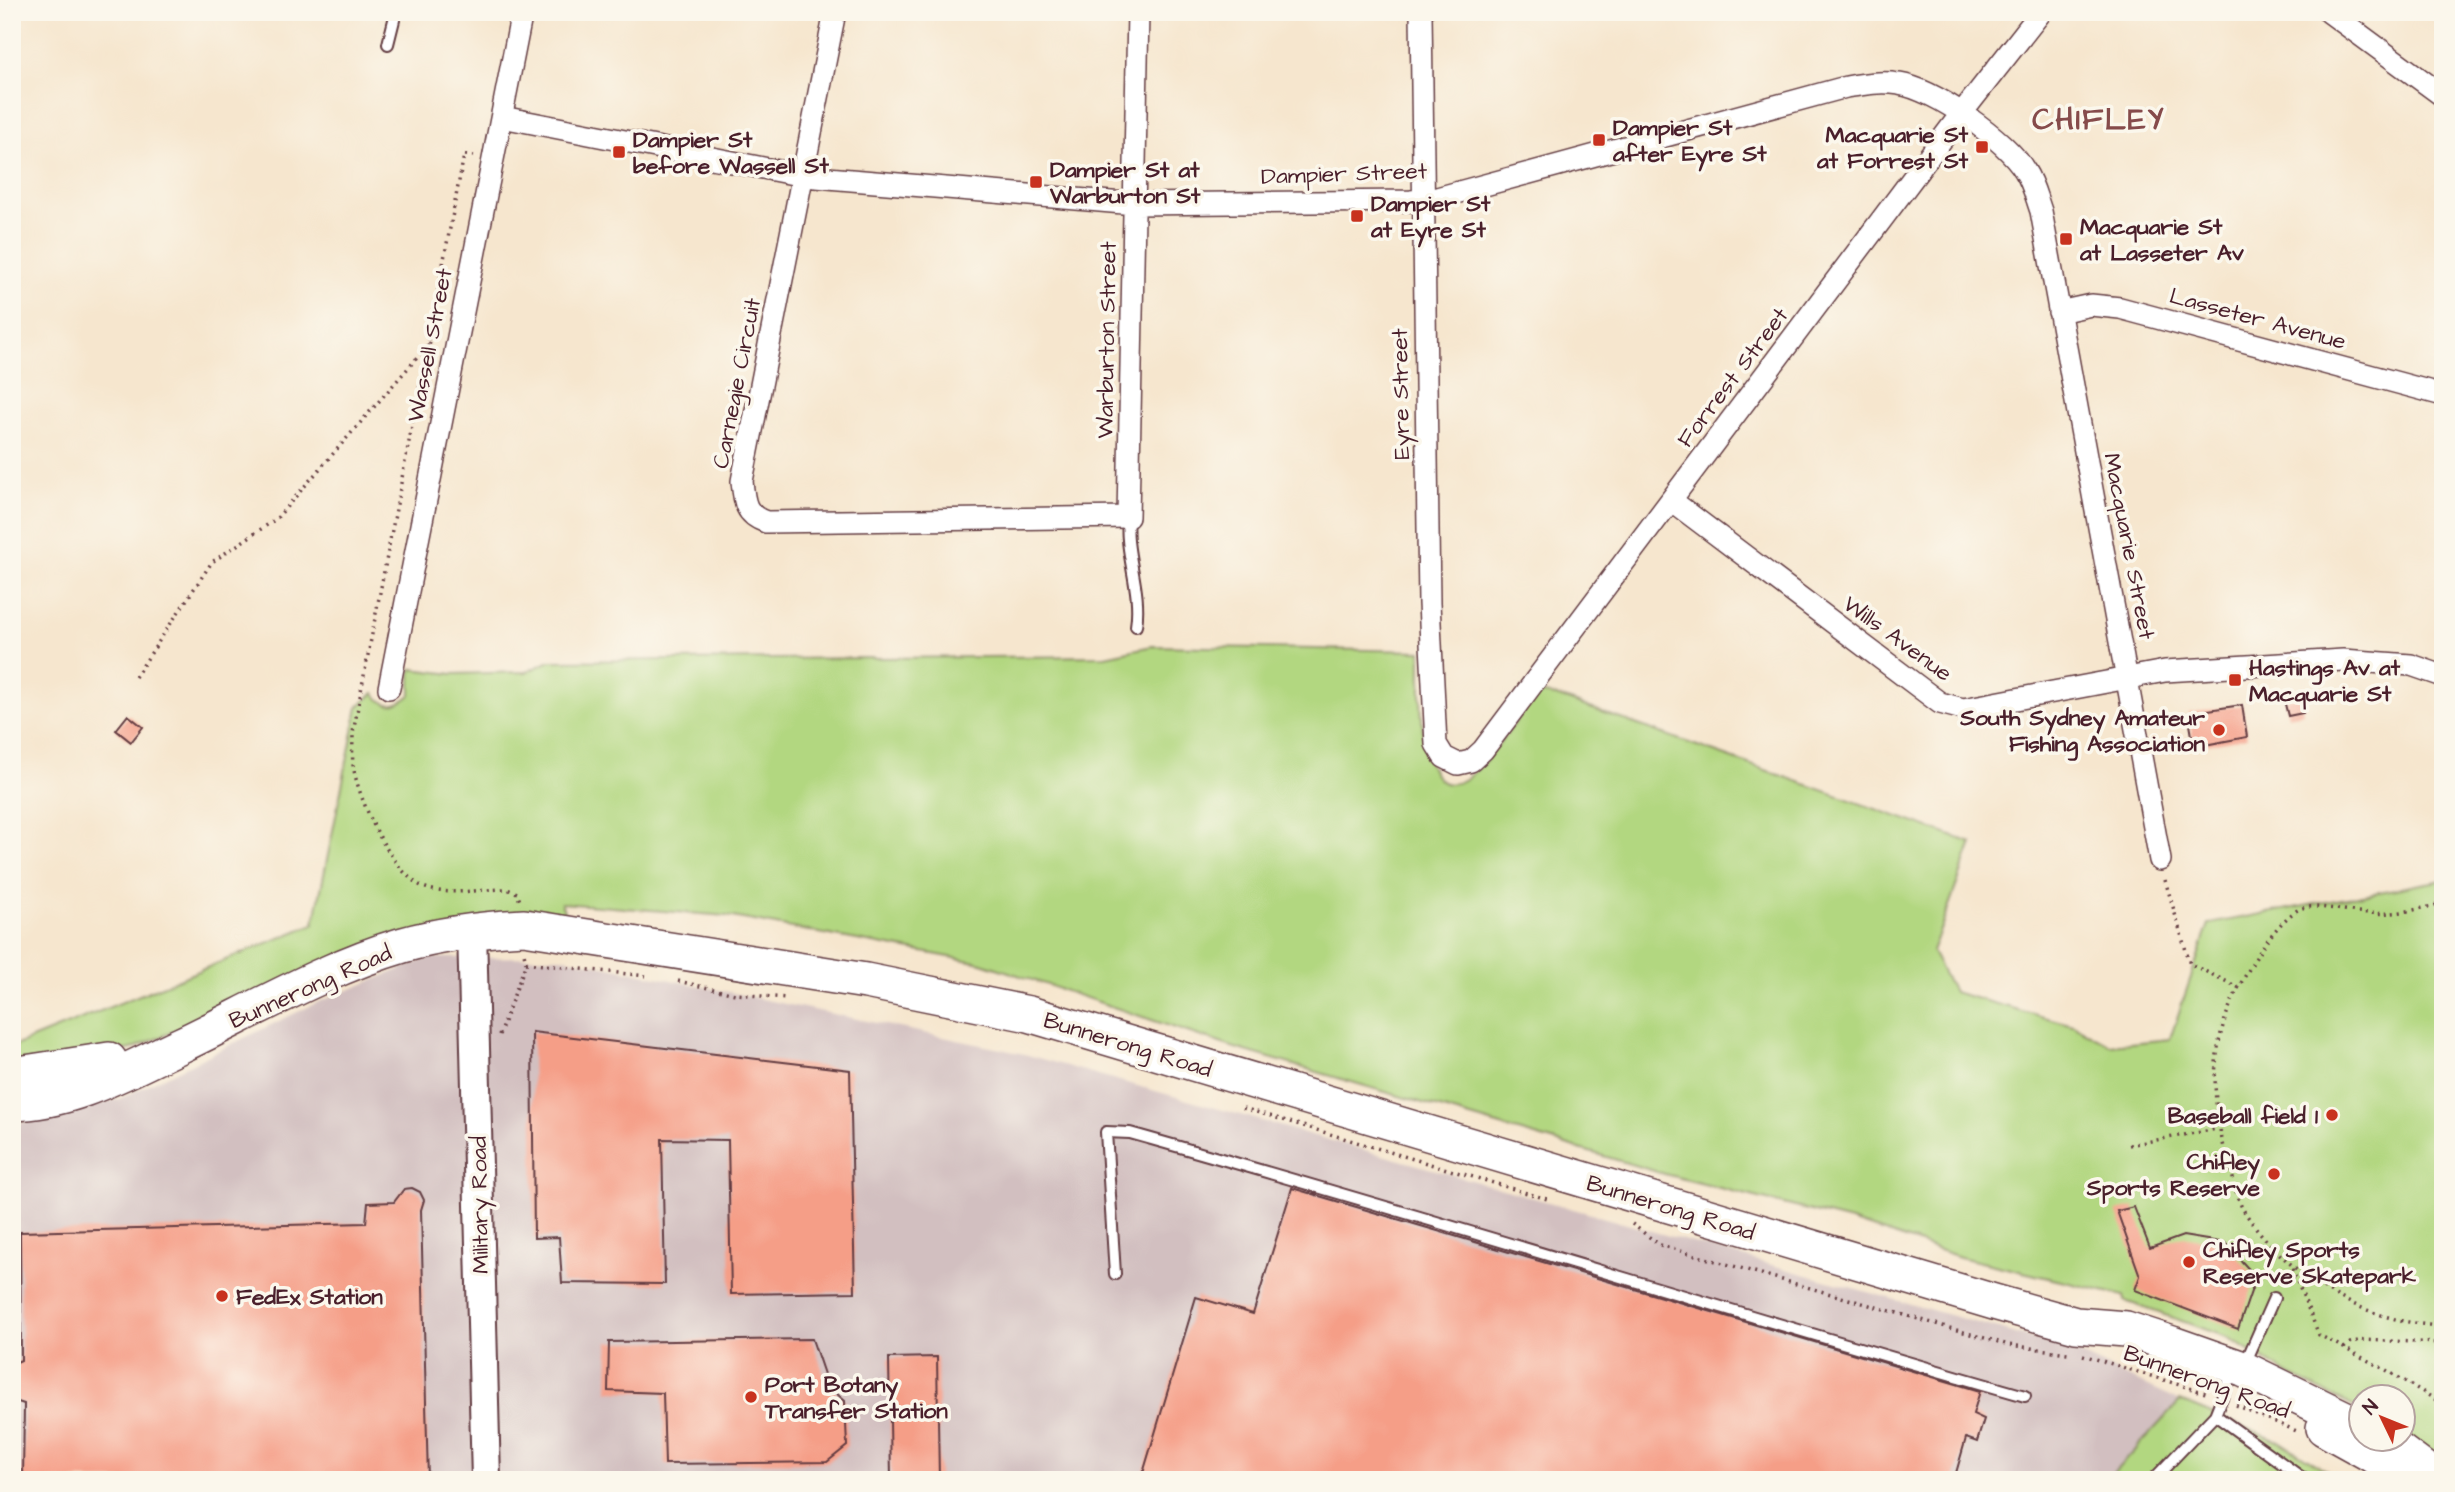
<svg xmlns="http://www.w3.org/2000/svg" width="2455" height="1492" font-family="'Architects Daughter',sans-serif">
	<style>
		.industrial { fill: #d2bfc0 }
		.green { fill: #b2d780; stroke: #7e7b56; stroke-width: 2 }
		.building { fill: #f59e87 }
		.lines { fill: none; stroke-linecap: round; stroke-linejoin: round }
		.service-casing { stroke: #643d43; stroke-width: 14 }
		.minor-casing { stroke: #643d43; stroke-width: 24 }
		.tertiary-casing { stroke: #643d43; stroke-width: 32 }
		.primary-casing { stroke: #643d43; stroke-width: 38 }
		.path { stroke: #643d43; stroke-width: 3.5; stroke-dasharray: 2 5; stroke-linecap: butt }
		.service { stroke: #fff; stroke-width: 10 }
		.minor { stroke: #fff; stroke-width: 21 }
		.tertiary { stroke: #fff; stroke-width: 28 }
		.primary { stroke: #fff; stroke-width: 35 }
		.poi-dot { fill: #c8321e; stroke: #fbf7ec; stroke-width: 2.5 }
		.labels { text-anchor: middle; stroke-width: 7; stroke-linejoin: round; paint-order: stroke }
		.poi-label { font-size: 23px; font-weight: bold; fill: #4a1f2b; stroke: #fbf7ec; text-anchor: start }
		.street-label { font-size: 23px; fill: #4a1f2b; stroke: #fbf7ec }
		.district-label { font-size: 30px; font-weight: bold; letter-spacing: 2px; fill: #864b4b; stroke: #fbf7ec }
	</style>
	<rect width="100%" height="100%" fill="#fbf7ec"/>
	<filter id="ink" filterUnits="userSpaceOnUse"><feTurbulence type="fractalNoise" baseFrequency=".0143" numOctaves="2"/><feDisplacementMap in="SourceGraphic" scale="14" xChannelSelector="R" yChannelSelector="G"/><feConvolveMatrix kernelMatrix="1 2 1 2 8 2 1 2 1" color-interpolation-filters="sRGB"/></filter>
	<filter id="wash" filterUnits="userSpaceOnUse"><feTurbulence type="fractalNoise" baseFrequency=".00686" numOctaves="4" result="noise"/><feDisplacementMap in="SourceGraphic" scale="28" xChannelSelector="R" yChannelSelector="G"/><feGaussianBlur stdDeviation="1.57" result="paint"/><feColorMatrix in="noise" values="0 0 0 0 0 0 0 0 0 0 0 0 0 0 0 0 0 1.4 0 .05"/><feComposite in="paint" operator="in"/></filter>
	<g filter="url(#wash)">
		<rect width="100%" height="100%" fill="#f6e6ce"/>
		<path class="industrial" d="M561,957L1024,1054L2066,1348L2180,1401L2107,1480H12V1125L119,1099L316,1003L429,958Z"/>
		<path class="green" d="M1152,646L1421,651C1422,678 1412,810 1465,779C1487,766 1520,715 1537,693L1556,696L1972,843L1932,952L1953,992L2073,1025L2110,1045L2170,1039L2209,924L2443,880V1462L2403,1434L2402,1398H2360V1410L2286,1373L2227,1337L2125,1301L2124,1296L1960,1257L1851,1221L1668,1175L1232,1047L982,963L727,916L561,903L565,914L516,912L245,1001L132,1049L52,1062L12,1061V1047L314,924L358,707L374,693C385,709 397,707 411,695V669L453,674L526,672L550,661L1105,656Z
			M2180,1401L2280,1442L2342,1480H2107Z"/>
		<g id="blocks">
			<path class="building" d="M2300,697L2303,713L2288,716L2284,700Z
				M2242,705L2247,737L2194,747L2188,713Z
				M128,715L143,727L131,742L116,730Z
				M532,1032L850,1070L855,1292L731,1294L728,1140L662,1139L665,1284L562,1283L559,1237L534,1238Z
				M412,1188L420,1192L424,1200L421,1210L428,1480H23L24,1404L12,1400V1364L21,1360L20,1232L366,1223L368,1203L394,1202L404,1189Z
				M1292,1188L1980,1391L1973,1414L1984,1419L1977,1442L1966,1438L1954,1480H1141L1196,1297L1253,1314Z
				M2134,1207L2150,1248L2183,1236L2225,1243L2256,1277L2238,1329L2135,1290L2140,1276L2117,1211Z
				M812,1339L828,1386L845,1401L847,1446L827,1462L665,1464L663,1393L608,1391L609,1342Z
				M937,1357L939,1480H891L889,1358Z"/>
		</g>
	</g>
	<g filter="url(#ink)">
		<use href="#blocks" fill-opacity="0" stroke="#643d43" stroke-width="2"/>
		<g class="lines">
			<g class="service-casing">
				<path id="service" d="M388,44L396,12
					M1128,517C1124,554 1142,589 1136,626
					M1115,1274L1106,1132L1130,1133C1430,1217 1726,1311 2025,1396
					M2244,1366L2274,1298
					M2215,1415L2305,1480
					M2153,1480L2215,1415L2227,1385"/>
			</g>
			<g class="minor-casing">
				<path id="minor" d="M835,12L742,481C744,502 745,515 766,522L1128,517L1138,12
					M1421,12L1429,603L1436,744L1444,757L1458,764L1471,761L1483,750L1961,114L2041,12
					M2329,12L2443,96
					M502,117L804,176L1135,204L1411,201L1437,198L1846,87C1864,84 1881,81 1899,84C1934,89 2007,140 2025,171C2033,183 2036,197 2041,211L2160,860
					M2059,312L2091,305L2120,308L2443,395
					M1672,501L1940,703L1963,709L2165,671L2343,660L2411,665L2443,676
					M389,688L522,12"/>
			</g>
			<g class="tertiary-casing">
				<path id="tertiary" d="M472,930L486,1480"/>
			</g>
			<g class="primary-casing">
				<path id="primary" d="M12,1075L109,1060
					M12,1103C74,1102 127,1070 181,1045C252,1011 328,967 403,945C443,934 483,929 524,927L866,981L1029,1014L1994,1302L2076,1325L2126,1329L2172,1344L2243,1369L2360,1426
					M2324,1428L2371,1454L2410,1480
					M2395,1448L2438,1480"/>
			</g>
			<path class="path" d="M474,156L464,155L353,733C353,743 352,755 353,765C358,799 392,876 426,888C449,896 483,889 507,889L517,893L520,901
				M135,677L212,562L276,519L437,335
				M2165,880L2190,964L2238,987
				M2443,904C2426,907 2408,912 2391,913C2369,915 2348,910 2327,908C2317,907 2305,905 2296,911C2274,926 2257,955 2244,978C2207,1040 2209,1105 2231,1171C2235,1184 2237,1200 2244,1211C2287,1277 2364,1323 2443,1326
				M526,963L646,976
				M678,981L735,994L787,998
				M499,1035L526,963L524,953
				M1243,1108L1547,1199
				M2129,1145L2217,1129
				M1632,1224L1660,1245L2009,1345L2068,1353
				M2292,1269L2319,1335L2386,1370L2443,1404
				M2344,1348L2350,1343L2361,1340L2443,1343
				M2083,1355L2209,1394
				M2236,1405L2299,1432"/>
			<use href="#service" class="service"/>
			<use href="#minor" class="minor"/>
			<use href="#tertiary" class="tertiary"/>
			<use href="#primary" class="primary"/>
		</g>
	</g>
	<g class="poi-dot">
		<rect x="1592" y="133" width="14" height="14" rx="3.5"/>
		<rect x="1975" y="140" width="14" height="14" rx="3.5"/>
		<rect x="612" y="145" width="14" height="14" rx="3.5"/>
		<rect x="1029" y="175" width="14" height="14" rx="3.5"/>
		<rect x="1350" y="209" width="14" height="14" rx="3.5"/>
		<rect x="2059" y="232" width="14" height="14" rx="3.5"/>
		<rect x="2228" y="673" width="14" height="14" rx="3.5"/>
		<circle cx="2219" cy="730" r="7"/>
		<circle cx="2332" cy="1115" r="7"/>
		<circle cx="2274" cy="1174" r="7"/>
		<circle cx="2189" cy="1262" r="7"/>
		<circle cx="222" cy="1296" r="7"/>
		<circle cx="751" cy="1397" r="7"/>
	</g>
	<g class="labels">
		<g class="poi-label">
			<text x="1613" y="135">Dampier St<tspan x="1613" dy="26">after Eyre St</tspan></text>
			<text x="1968" y="142" text-anchor="end">Macquarie St<tspan x="1968" dy="26">at Forrest St</tspan></text>
			<text x="633" y="147">Dampier St<tspan x="633" dy="26">before Wassell St</tspan></text>
			<text x="1050" y="177">Dampier St at<tspan x="1050" dy="26">Warburton St</tspan></text>
			<text x="1371" y="211">Dampier St<tspan x="1371" dy="26">at Eyre St</tspan></text>
			<text x="2080" y="234">Macquarie St<tspan x="2080" dy="26">at Lasseter Av</tspan></text>
			<text x="2249" y="675">Hastings Av at<tspan x="2249" dy="26">Macquarie St</tspan></text>
			<text x="2205" y="725" text-anchor="end">South Sydney Amateur<tspan x="2205" dy="26">Fishing Association</tspan></text>
			<text x="2318" y="1123" text-anchor="end">Baseball field 1</text>
			<text x="2260" y="1169" text-anchor="end">Chifley<tspan x="2260" dy="26">Sports Reserve</tspan></text>
			<text x="2203" y="1257">Chifley Sports<tspan x="2203" dy="26">Reserve Skatepark</tspan></text>
			<text x="236" y="1304">FedEx Station</text>
			<text x="765" y="1392">Port Botany<tspan x="765" dy="26">Transfer Station</tspan></text>
		</g>
		<g class="street-label">
			<text transform="translate(1344 173) rotate(-2)" y="8">Dampier Street</text>
			<text transform="translate(2258 318) rotate(15)" y="8">Lasseter Avenue</text>
			<text transform="translate(1106 340) rotate(-89)" y="8">Warburton Street</text>
			<text transform="translate(429 345) rotate(-79)" y="8">Wassell Street</text>
			<text transform="translate(1732 377) rotate(-53)" y="8">Forrest Street</text>
			<text transform="translate(736 383) rotate(-79)" y="8">Carnegie Circuit</text>
			<text transform="translate(1400 394) rotate(-91)" y="8">Eyre Street</text>
			<text transform="translate(2130 546) rotate(79)" y="8">Macquarie Street</text>
			<text transform="translate(1898 638) rotate(36)" y="8">Wills Avenue</text>
			<text transform="translate(310 986) rotate(-24)" y="8">Bunnerong Road</text>
			<text transform="translate(1128 1044) rotate(17)" y="8">Bunnerong Road</text>
			<text transform="translate(479 1205) rotate(-91)" y="8">Military Road</text>
			<text transform="translate(1671 1207) rotate(17)" y="8">Bunnerong Road</text>
			<text transform="translate(2207 1381) rotate(20)" y="8">Bunnerong Road</text>
		</g>
		<g class="district-label">
			<text x="2099" y="129">CHIFLEY</text>
		</g>
	</g>
	<rect width="2455" height="1492" fill="none" stroke="#fbf7ec" stroke-width="42"/>
	<g transform="translate(2382 1418) rotate(313)"><circle r="33" fill="#fbf7ec" stroke="#b4a19f" stroke-width="2"/>
	<path d="M0-5L12 26L0 18L-12 26Z" fill="#c8321e"/>
	<text y="-10" font-size="19" font-weight="bold" text-anchor="middle" fill="#4a1f2b">N</text>
	</g>
</svg>
